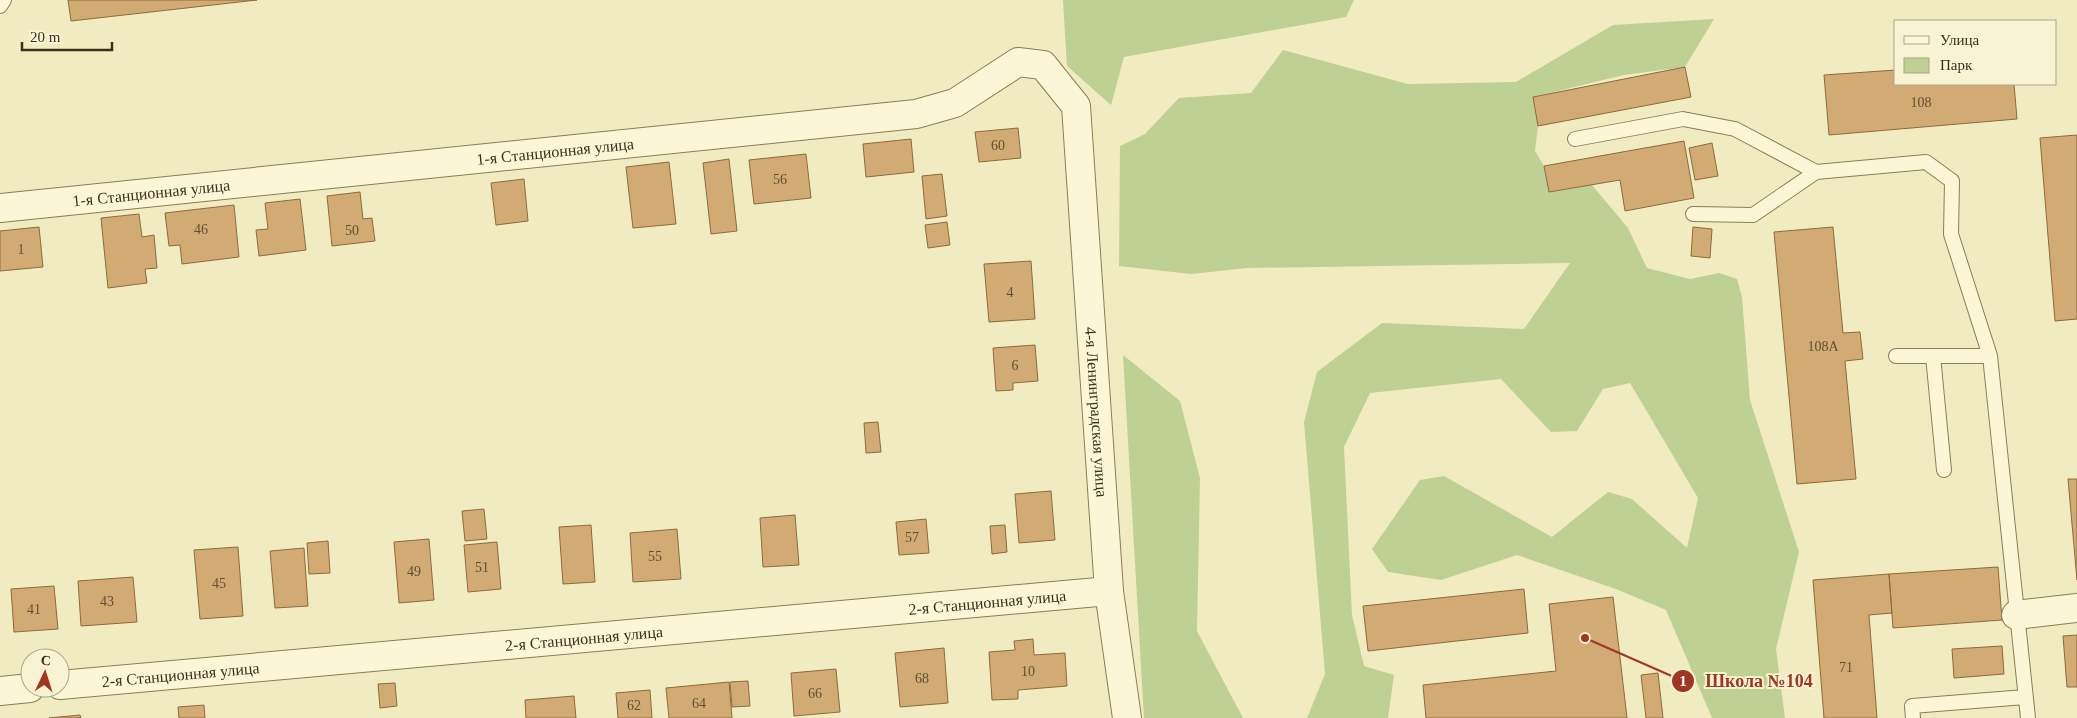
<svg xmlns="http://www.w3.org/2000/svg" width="2077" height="718" font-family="Georgia,serif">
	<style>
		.green { fill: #bfd094 }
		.building { fill: #d2ab74; stroke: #8d6a3b }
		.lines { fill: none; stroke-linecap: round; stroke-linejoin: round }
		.lane-casing { stroke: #8c7d57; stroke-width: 16 }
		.street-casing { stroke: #8c7d57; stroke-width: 30 }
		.lane { stroke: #fbf6d5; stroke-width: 14 }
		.street { stroke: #fbf6d5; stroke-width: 28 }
		.labels { text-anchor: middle; stroke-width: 4; stroke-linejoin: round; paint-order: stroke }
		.number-label { font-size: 14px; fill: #614f33 }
		.street-label { font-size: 16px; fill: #3b301d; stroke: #f8f3d2 }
		.leader { fill: none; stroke: #a03723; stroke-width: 2 }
		.callout-dot { fill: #a03723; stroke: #f8f3d2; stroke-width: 2 }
		.mark-label { font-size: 15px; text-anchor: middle; font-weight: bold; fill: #fff }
		.callout-label { font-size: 18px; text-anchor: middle; font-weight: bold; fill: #a03723; stroke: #f8f3d2; stroke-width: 4; stroke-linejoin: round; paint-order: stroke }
	</style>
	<rect width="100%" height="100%" fill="#f1ebc1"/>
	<path class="green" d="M1063,0H1354L1346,17L1124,57L1111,105L1067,66Z
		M1714,19L1685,67L1624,75L1533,97L1538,126L1535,151L1544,166L1549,192L1592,185L1628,228L1647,268L1690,279L1719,273L1737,279L1742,297L1750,400L1799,552L1776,649L1785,718H1712L1666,610L1616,589L1517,555L1441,580L1388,572L1372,549L1420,480L1444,476L1552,537L1608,492L1632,499L1687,548L1698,498L1630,383L1603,389L1577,431L1551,432L1501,379L1370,393L1344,447L1352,615L1364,666L1394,675L1388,718H1307L1325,674L1304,422L1317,372L1382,323L1524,329L1570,263L1247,268L1191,274L1119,266L1120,146L1145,134L1179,98L1251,93L1283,50L1408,84L1516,82L1613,25Z
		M1123,355L1180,401L1200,478L1197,631L1243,718H1144Z"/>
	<path class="building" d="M68,0H257L71,21Z
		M1685,67L1691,97L1538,126L1533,97Z
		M1896,70V84H2014L2017,119L1829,135L1824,75Z
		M1018,128L1021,158L979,162L975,132Z
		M2077,135V319L2055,321L2040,138Z
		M911,139L914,172L866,177L863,144Z
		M1684,141L1694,198L1625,211L1620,180L1549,192L1544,166Z
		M1712,143L1718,176L1695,180L1689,148Z
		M806,154L811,198L754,204L749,160Z
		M729,159L737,231L711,234L703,163Z
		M669,162L676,224L633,228L626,167Z
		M942,174L947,216L926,219L922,176Z
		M524,179L528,221L496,225L491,183Z
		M360,192L363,219L372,218L375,241L332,246L327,196Z
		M300,199L306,250L259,256L256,230L268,229L265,203Z
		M234,205L239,257L182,264L180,245L169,246L165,213Z
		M139,214L142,237L154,235L157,268L145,269L147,283L108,288L101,218Z
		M947,222L950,245L928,248L925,225Z
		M39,227L43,267L0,271V231Z
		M1693,227L1712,229L1710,258L1691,256Z
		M1833,227L1843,333L1860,332L1863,359L1845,361L1856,479L1797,484L1774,232Z
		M1031,261L1035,319L989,322L984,264Z
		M1035,345L1038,381L1013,383V390L996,391L993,348Z
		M878,422L881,452L866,453L864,423Z
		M2068,479H2077V580Z
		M1051,491L1055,540L1019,543L1015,494Z
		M484,509L487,539L465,541L462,511Z
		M795,515L799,565L763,567L760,518Z
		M926,519L929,553L899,555L896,522Z
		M591,525L595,582L563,584L559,527Z
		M1005,525L1007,552L992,554L990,526Z
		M677,529L681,579L633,582L630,533Z
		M429,539L434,600L399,603L394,542Z
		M328,541L330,573L309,574L307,543Z
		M497,542L501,589L468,592L464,545Z
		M238,547L243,616L200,619L194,550Z
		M304,548L308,606L275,608L270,551Z
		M1998,567L2002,620L1893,628L1889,574Z
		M1889,574L1892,613L1869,615L1877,718H1824L1813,580Z
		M133,577L137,622L81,626L78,581Z
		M54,586L58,629L14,632L11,589Z
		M1524,589L1528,633L1368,651L1363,606Z
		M1613,597L1627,718H1426L1423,685L1556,671L1549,604Z
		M2077,635V687H2067L2063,636Z
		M1033,639L1034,655L1065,653L1067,686L1018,690V699L992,700L989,652L1015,650L1014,641Z
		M2002,646L2004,674L1954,678L1952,649Z
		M944,648L948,703L900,707L895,653Z
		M836,669L840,712L794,716L791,673Z
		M1658,673L1663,718H1646L1641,675Z
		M748,681L750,706L732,707L730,682Z
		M729,682L732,718H669L666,688Z
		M395,683L397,706L380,708L378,684Z
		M650,690L652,718H618L616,693Z
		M574,696L576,718H526L525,700Z
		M204,705L205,718H179L178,707Z
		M80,715L81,718H49Z"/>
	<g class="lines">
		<g class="lane-casing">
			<path id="lane" d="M0,6L4,0
				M1575,139L1683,119L1735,129L1816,172L1926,162L1952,181L1951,234L1990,356L2028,718
				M1693,214L1753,215L1816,172
				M1896,356H1990
				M1933,356L1944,470
				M1913,718L1912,706L2025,697"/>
		</g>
		<g class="street-casing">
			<g id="street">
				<path id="s1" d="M0,208L916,114L955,103L1018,62L1043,65L1076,106L1109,591L1127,718"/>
				<path d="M2016,615L2077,608"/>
				<path id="s2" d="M60,685L1109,591"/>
				<path d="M0,691L30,688"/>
			</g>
		</g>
		<use href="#lane" class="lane"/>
		<use href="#street" class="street"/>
	</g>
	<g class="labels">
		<g class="number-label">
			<text x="1921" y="107">108</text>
			<text x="998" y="150">60</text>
			<text x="780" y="184">56</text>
			<text x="201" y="234">46</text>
			<text x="352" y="235">50</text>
			<text x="21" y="254">1</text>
			<text x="1010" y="297">4</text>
			<text x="1823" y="351">108А</text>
			<text x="1015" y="370">6</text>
			<text x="912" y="542">57</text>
			<text x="655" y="561">55</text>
			<text x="482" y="572">51</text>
			<text x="414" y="576">49</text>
			<text x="219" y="588">45</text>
			<text x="107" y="606">43</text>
			<text x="34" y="614">41</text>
			<text x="1846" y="672">71</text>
			<text x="1028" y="676">10</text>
			<text x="922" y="683">68</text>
			<text x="815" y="698">66</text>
			<text x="699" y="708">64</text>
			<text x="634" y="710">62</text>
		</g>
		<g class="street-label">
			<text dy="6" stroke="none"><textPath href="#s1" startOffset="558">1-я Станционная улица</textPath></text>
			<text dy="6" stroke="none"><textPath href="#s1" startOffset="152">1-я Станционная улица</textPath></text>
			<text dy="6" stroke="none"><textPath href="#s1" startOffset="1421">4-я Ленинградская улица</textPath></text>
			<text dy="6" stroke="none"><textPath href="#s2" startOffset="931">2-я Станционная улица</textPath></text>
			<text dy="6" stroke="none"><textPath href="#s2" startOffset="526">2-я Станционная улица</textPath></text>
			<text dy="6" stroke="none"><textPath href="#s2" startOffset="121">2-я Станционная улица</textPath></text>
		</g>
	</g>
	<path class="leader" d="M1585 638L1683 681"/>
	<g class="callout-dot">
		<circle cx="1585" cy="638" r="5"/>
		<circle cx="1683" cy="681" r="12"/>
	</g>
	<g class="mark-label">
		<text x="1683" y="686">1</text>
	</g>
	<g class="callout-label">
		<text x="1759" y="687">Школа №104</text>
	</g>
	<rect x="1894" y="20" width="162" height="65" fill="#f8f3d2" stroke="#aca58a"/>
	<rect x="1904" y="36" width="25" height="8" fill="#fbf6d5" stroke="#aca58a"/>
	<text x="1940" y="45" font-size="15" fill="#3b301d">Улица</text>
	<rect x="1904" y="58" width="25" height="15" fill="#bfd094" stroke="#aca58a"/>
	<text x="1940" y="70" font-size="15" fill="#3b301d">Парк</text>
	<g transform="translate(45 673) rotate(4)"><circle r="24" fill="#f8f3d2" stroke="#aca58a"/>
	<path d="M0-4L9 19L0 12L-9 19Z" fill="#a03723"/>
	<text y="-8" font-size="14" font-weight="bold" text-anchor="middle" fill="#3b301d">С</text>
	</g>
	<path d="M22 42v8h90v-8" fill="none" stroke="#3b301d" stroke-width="2.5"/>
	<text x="30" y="42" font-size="15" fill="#3b301d" stroke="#f8f3d2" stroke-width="4" paint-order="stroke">20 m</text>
</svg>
